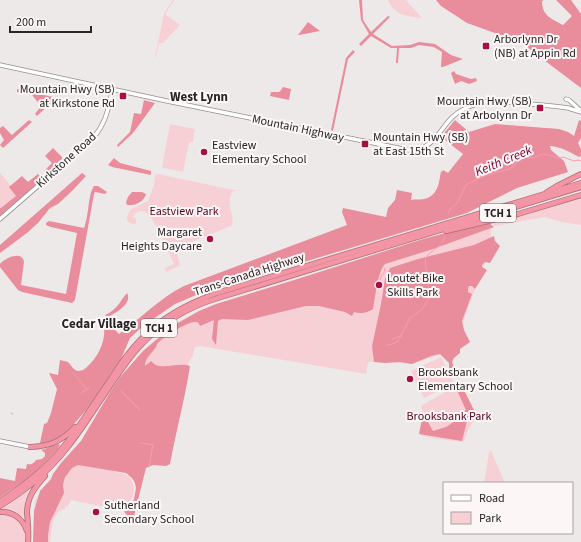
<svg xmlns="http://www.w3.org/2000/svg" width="581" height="542" font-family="'Source Sans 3',sans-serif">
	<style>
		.green { fill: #f7d0d5 }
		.forest { fill: #e98c9c }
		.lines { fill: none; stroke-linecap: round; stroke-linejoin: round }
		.stream { stroke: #fb9cac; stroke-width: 1 }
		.secondary-casing { stroke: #948f8f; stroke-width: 5 }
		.highway-casing { stroke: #ac6e78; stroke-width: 6 }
		.secondary { stroke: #fff; stroke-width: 3.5 }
		.highway { stroke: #f395a5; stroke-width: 4.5 }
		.poi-dot { fill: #a61045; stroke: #fcf6f7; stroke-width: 1.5 }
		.labels { text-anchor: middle; stroke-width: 4; stroke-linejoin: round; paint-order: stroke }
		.shield { fill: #fcf6f7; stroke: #676464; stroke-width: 1 }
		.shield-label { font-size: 11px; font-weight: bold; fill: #272525 }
		.poi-label { font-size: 12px; fill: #272525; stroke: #fcf6f7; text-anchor: start }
		.street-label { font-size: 12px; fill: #272525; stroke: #fcf6f7 }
		.park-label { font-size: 12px; fill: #56011f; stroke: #fcf6f7 }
		.neighbourhood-label { font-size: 13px; font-weight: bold; fill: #272525; stroke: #fcf6f7 }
		.water-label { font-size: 13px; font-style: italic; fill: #76012e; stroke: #fcf6f7 }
	</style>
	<rect width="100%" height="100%" fill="#eee9e9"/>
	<path class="green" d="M173,0L174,1L165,14L180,25L163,43H159L156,57H155L164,13Z
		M388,0H406L422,18C407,16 395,16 388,0Z
		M170,124L195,129L193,142L189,143L183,172L164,168L162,167Z
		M0,173L20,196L0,214Z
		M158,174L238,191H233C224,205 237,216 231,226L177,248L176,251L180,264L179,266L166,272L164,268L174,264C169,253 154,216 145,212C141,210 137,212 134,214L133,217L136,219V223L135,224C125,224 126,218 130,210L148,201L154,185L155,175Z
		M581,198V225L561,222L545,217L495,226L492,223Z
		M490,220L492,244L452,351L411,364L393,362H368L366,374L200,346L195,347C193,352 194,357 189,361L168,465L145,464L113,471C118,473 126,473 130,478C138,489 133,505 120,507C110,509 81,502 71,500L68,506L65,507V510L63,509C51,514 52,531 50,542H33L35,500L78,446L119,380L171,328L199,311L234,299Z
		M441,357L454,383L424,398L411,371Z
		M457,385H459L476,418C470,426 466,433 464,442L438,439L422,436L420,433L422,419L424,415L421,406Z
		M491,450V451L505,483H484L489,453Z
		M29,490L25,501L27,520C18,513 12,509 0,509L10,504Z
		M0,514C13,514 18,517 24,529C26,534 26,537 25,542H0Z"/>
	<path class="forest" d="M359,0H362L363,20L371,32L388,16L390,17L373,34L392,46L410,45L419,42L435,44L451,55L463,59L443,67H441L442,52L434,47L419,45L411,48H399L398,63H396L397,48H391L371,36L361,46L359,44L369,34L361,20Z
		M436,0H544L542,1C542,16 552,19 563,25L572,16L556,0H571L581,14V88L520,42L467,23L441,6Z
		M308,22L320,31L299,35H298Z
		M353,50L355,52L348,59L333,131L331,130L346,58Z
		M454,71L456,74L471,79L476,78L477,81L469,84L461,81L455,84L451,73Z
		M283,87L291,89L289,100L270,96L271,92H279L281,90Z
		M17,89L53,97L52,102L37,116L35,114L41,106L32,95L17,92Z
		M144,100L155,103L133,133L118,147L117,145L130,132L134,113L141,114Z
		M29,120L32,122L3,148L0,145L4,140L0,133V128L3,126L12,135Z
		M455,120L469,132L495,124L559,129L568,132L574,136L579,120L581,121V138L578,143L581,149V156L579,157C570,152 561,147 550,146L551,150L564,161L568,172L517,188L467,213L304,262L283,269L201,293L175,304L143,326L130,338L121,359L88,408L65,434L59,440L42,444L40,443L44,424L47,423L51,413L57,389L49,373L58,375L60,360C63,361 67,361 69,363C72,366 73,370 78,371C83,371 86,368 89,365C99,355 106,340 104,325L109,324L119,334C141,318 160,298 184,286L347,225L342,212L343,208L386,217L388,208L395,200L397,190L412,193L411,200C415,199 420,200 424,199C438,196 439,183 441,171L442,172L443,170L448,173L463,154L441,137Z
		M53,148L64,159L47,175L44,171L52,163L45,156Z
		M114,158L120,163L151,171V175L112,167L108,165Z
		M82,173L86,176L73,190L58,204L50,208L38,223L27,233L0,253V245Z
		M38,174L43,179L0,216V208H1L16,196L9,187L22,176L28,182Z
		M94,186H98L107,192L105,194L95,192L94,194L76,294L75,300L72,303L22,292L18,290L0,267V264C5,258 22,250 24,262L21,285L66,294L77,233L51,227L46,225V223L49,221L84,228C89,216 88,194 94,186Z
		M132,192H142L146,194C144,202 135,206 127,205L126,202L128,197Z
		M484,219L494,227L430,250L385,264C378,270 375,299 373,309C367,313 361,314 354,312L352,316L345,312L319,306H306L248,320L222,319L218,321L216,345L212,339L214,320L200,326C199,324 199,322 196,322C188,321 165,336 159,342C156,344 158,344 156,347C152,353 145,358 145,366L151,361C153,363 154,364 156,365C166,369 179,362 190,366C185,399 176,431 170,464L166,466L153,465L146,468L132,524L128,523L129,517L125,513L124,510L132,504L134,499L136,488L135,483L132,478L126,473L78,465L72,468L65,477L63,485L64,493L50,522L48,535V542H33L34,511L40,491L51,479L53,474L61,463L81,441L110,392L120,377L143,351L156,340L176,324L199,311L216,304L291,281L423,239L453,231Z
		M494,236L495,241L500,246L490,263L485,262L482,265V267L487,270L475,289L472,286H469L468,289V292L472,294L462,321L464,330L470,342L460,349V353L454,358L452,362L458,377L457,378L452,377L449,368V363L440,354L431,356L412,364L400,362L385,363L374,362L372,346L381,304L385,279L390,268L418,259L474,245Z
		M127,293C133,303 115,314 107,317L105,315C117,310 120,301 127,293Z
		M458,382H460L477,416L467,421L462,441L419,434L422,419L428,422L433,431L446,427L455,421L457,415L466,410L456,388Z
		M59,444L60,445L57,450L30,478L0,497V478L15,481L17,468L26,469L27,464C32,465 33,464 36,460L42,459L45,456V453L41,450Z"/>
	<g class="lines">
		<path class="stream" d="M448,214L451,208L457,203L466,185L481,177L494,173L510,169L517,162L525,157L533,158L543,154L560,158L563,157L574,161L578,160L581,161
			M384,273L385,268
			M380,282L381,276L384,274
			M392,339L401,336
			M387,345L393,344L398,341L405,328L409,319L422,309L429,299L431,294L428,292L429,280L428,278C427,272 424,263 426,258C427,254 437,248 440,245C443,243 443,240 445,237
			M73,373L87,389
			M121,391L140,410
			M81,393L90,387
			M11,413L13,414
			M141,443L153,445L149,467"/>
		<g class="secondary-casing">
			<path id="secondary" d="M0,65L167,101L408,150C438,152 441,119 464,109C472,105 482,102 491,101C498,101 507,102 515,103C530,104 545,105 561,107L568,108L581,112
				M566,99L569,100L581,111
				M0,219L94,137C107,121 108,108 113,89
				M0,441L30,447"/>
		</g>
		<g class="highway-casing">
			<path id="highway" d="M547,192L557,186L581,174
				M446,231L518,214L581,195
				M30,447C50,446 61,442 75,427
				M0,501C24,486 46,469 64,446C81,425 95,401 111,379C120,364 130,350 142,338C163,316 189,303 217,293L581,183
				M0,506C25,491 48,472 67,448C83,428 97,405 112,383C120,371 129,358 139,347C161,323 188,307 218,298L581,187
				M0,512C13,511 23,519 27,531
				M28,542C29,532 28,523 27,513C27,497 35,487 45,476"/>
		</g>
		<use href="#secondary" class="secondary"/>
		<use href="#highway" class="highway"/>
	</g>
	<g class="poi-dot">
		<rect x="482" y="42" width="8" height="8" rx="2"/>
		<rect x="119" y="92" width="8" height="8" rx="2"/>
		<rect x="536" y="104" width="8" height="8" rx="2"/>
		<rect x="361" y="140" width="8" height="8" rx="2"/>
		<circle cx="204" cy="152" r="4"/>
		<circle cx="210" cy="239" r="4"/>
		<circle cx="379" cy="285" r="4"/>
		<circle cx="410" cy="379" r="4"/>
		<circle cx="96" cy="512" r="4"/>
	</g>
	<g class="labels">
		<g class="shield">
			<rect x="480" y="204" width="36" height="18" rx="3"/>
			<rect x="141" y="319" width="36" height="18" rx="3"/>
		</g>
		<g class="shield-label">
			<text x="498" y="217">TCH 1</text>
			<text x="159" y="332">TCH 1</text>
		</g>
		<g class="poi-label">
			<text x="494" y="43">Arborlynn Dr<tspan x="494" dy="14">(NB) at Appin Rd</tspan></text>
			<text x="115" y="93" text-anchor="end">Mountain Hwy (SB)<tspan x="115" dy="14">at Kirkstone Rd</tspan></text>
			<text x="532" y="105" text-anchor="end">Mountain Hwy (SB)<tspan x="532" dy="14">at Arbolynn Dr</tspan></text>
			<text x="373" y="141">Mountain Hwy (SB)<tspan x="373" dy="14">at East 15th St</tspan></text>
			<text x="212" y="149">Eastview<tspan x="212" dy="14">Elementary School</tspan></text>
			<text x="202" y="236" text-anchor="end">Margaret<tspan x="202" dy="14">Heights Daycare</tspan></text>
			<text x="387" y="282">Loutet Bike<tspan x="387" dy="14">Skills Park</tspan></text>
			<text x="418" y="376">Brooksbank<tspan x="418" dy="14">Elementary School</tspan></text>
			<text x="104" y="509">Sutherland<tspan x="104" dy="14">Secondary School</tspan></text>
		</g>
		<g class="street-label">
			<text transform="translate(298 128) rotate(12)" y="4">Mountain Highway</text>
			<text transform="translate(66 160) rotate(-42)" y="4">Kirkstone Road</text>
			<text transform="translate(249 274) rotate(-18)" y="4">Trans-Canada Highway</text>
		</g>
		<g class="park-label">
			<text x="184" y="215">Eastview Park</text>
			<text x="449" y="420">Brooksbank Park</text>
		</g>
		<g class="neighbourhood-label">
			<text x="199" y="101">West Lynn</text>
			<text x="99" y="328">Cedar Village</text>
		</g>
		<g class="water-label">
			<text transform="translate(503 160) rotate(-23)" y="5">Keith Creek</text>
		</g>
	</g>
	<rect x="443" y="482" width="130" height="52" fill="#fcf6f7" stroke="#a7a2a3"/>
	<rect x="451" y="495" width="20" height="6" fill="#ffffff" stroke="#a7a2a3"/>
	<text x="479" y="502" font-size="12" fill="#272525">Road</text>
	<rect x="451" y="512" width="20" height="12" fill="#f7d0d5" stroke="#a7a2a3"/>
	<text x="479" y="522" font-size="12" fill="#272525">Park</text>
	<path d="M10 26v6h81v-6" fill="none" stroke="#272525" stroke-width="2"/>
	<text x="16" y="26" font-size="12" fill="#272525" stroke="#fcf6f7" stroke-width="3" paint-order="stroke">200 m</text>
</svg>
